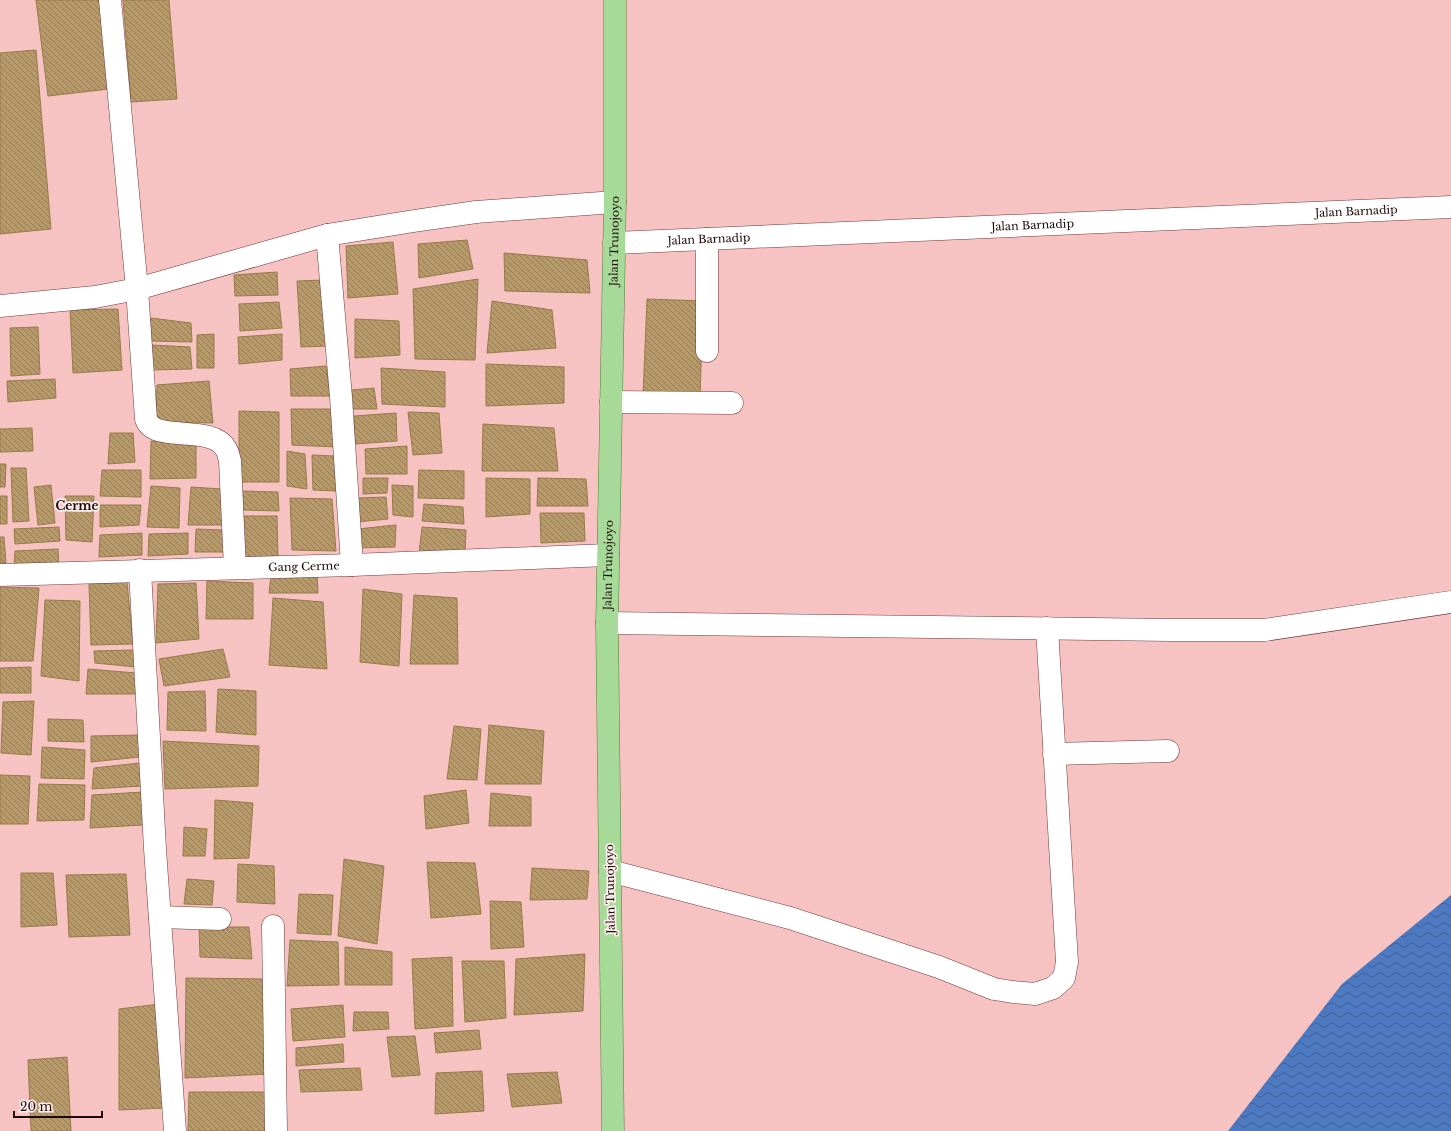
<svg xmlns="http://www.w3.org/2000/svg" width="1451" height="1131" font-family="'Libre Baskerville',serif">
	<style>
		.water { fill: url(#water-waves) }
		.building { fill: url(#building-back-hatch); stroke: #977a49 }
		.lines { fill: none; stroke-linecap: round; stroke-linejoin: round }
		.minor-casing { stroke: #6e393a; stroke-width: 23 }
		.major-casing { stroke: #507f39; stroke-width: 23 }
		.minor { stroke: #fff; stroke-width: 22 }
		.major { stroke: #a7d998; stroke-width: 22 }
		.labels { text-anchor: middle; stroke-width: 3.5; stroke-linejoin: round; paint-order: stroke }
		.street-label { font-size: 11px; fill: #1d0808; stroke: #fdefee }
		.neighbourhood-label { font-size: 12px; font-weight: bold; fill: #1d0808; stroke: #fdefee }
	</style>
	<defs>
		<pattern id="water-waves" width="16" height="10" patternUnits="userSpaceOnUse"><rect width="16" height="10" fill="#4c79c0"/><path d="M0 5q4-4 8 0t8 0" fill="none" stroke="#3f619a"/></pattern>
		<pattern id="building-back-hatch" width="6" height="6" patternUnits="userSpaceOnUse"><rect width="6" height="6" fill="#b89968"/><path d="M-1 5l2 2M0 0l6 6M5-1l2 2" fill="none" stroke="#957b54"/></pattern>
	</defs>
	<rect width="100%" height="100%" fill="#f7c3c2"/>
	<path class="water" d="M1451,895V1131H1228L1342,984Z"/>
	<path class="building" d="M36,0H99L109,89L48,96Z
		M123,0H169L177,99L131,102Z
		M36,50L51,229L0,234V53Z
		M467,240L473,269L419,278L418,244Z
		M393,242L398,294L348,298L346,246Z
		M504,253L587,260L590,293L505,291Z
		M277,272L278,295L235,296L234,275Z
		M478,279L475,360L415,359L413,289Z
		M324,280L329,346L301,347L297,281Z
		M647,299L703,301L700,399L643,396Z
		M492,301L552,310L556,348L487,353Z
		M279,302L282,328L240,331L239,304Z
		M118,309L122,370L73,373L70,310Z
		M151,318L191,323L192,342L148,341Z
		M355,319L399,321L400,355L355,358Z
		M38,327L40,374L11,376L10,328Z
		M214,334V368H197V335Z
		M282,334V360L239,364L238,337Z
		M152,345L190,347L192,369L152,370Z
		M486,364L564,367V403L486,406Z
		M326,366L330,396H291L290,369Z
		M381,368L445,372V407L382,404Z
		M55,379L56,398L8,402L7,381Z
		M209,381L213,423L156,422L157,385Z
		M374,388L377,409H351L352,390Z
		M291,409H332L336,447L292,445Z
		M239,411L279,412V482H239Z
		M408,412L439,413L442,453L413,455Z
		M396,413L397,441L355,444L354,416Z
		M483,424L554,428L558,471H482Z
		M32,428L33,451L0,452V429Z
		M110,433H133L135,462L108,464Z
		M151,441L196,444V478L150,479Z
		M407,446V474H366L365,449Z
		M287,451L305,454L307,489L287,486Z
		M312,455L334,456L336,491L313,490Z
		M0,464H6L5,487H0Z
		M11,468H26L29,521L13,522Z
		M102,470H141V497L100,496Z
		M419,470L464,471V499L418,498Z
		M363,478H388L387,493L363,494Z
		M486,478L530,479V514L486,517Z
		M538,478L586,479L588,506H537Z
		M51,485L55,523L38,525L34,487Z
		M392,485L413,486V517L393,515Z
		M151,486L180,488L179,528L147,527Z
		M191,487L222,489L224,525H188Z
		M243,491L278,492L279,511L242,510Z
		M0,496H7V524H0Z
		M65,496H94L92,542L66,540Z
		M386,497L388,519L357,522L356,498Z
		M290,498L332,499L336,551L292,550Z
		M424,504L463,507L464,524L422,521Z
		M100,505H141L139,525L100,527Z
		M540,513H584L585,541L541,543Z
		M244,516H277L278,558L243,560Z
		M396,525L395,547L357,548V529Z
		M59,527L60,541L15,544L14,529Z
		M422,527L466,530L465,554H419Z
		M196,529L223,530L226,552H195Z
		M142,533V555L99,557L100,535Z
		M188,533V554L148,556L149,534Z
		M0,537H4L6,563H0Z
		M58,549L59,567H14L15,551Z
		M317,575L318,593H269L271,576Z
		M207,581L253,583V619H206Z
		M127,582L133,644L91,645L89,584Z
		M196,583L199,639L156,643L158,584Z
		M0,587L39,588L33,661H0Z
		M363,589L402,594L399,666L360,662Z
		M414,595L457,598L458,664H410Z
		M273,598L323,602L327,669L269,665Z
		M45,600L80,601L79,681L41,676Z
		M223,649L230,677L164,686L159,659Z
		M135,650L136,667L95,663L94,651Z
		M31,667V693H0V668Z
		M88,669L136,673L137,694H86Z
		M218,689L256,691V735L216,732Z
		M205,691L206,731L167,730L168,692Z
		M34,701L31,755L1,753L3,702Z
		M48,719L83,720L84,742L48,741Z
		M489,725L544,731L541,784H485Z
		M454,726L481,729L477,780L447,779Z
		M140,735V757L91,762V736Z
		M163,741L259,746L258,786L165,789Z
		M42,747L85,750L84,779L41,778Z
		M140,763L142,786L92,789L94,768Z
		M0,775L30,776L28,824H0Z
		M39,784L85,785L84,820L37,821Z
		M466,790L469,823L426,829L424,796Z
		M143,792V825L90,828L92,795Z
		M491,793L531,797V826H489Z
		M215,800L253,803L249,858L214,859Z
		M184,827L207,829L205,856H183Z
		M344,859L384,866L377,944L338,936Z
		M427,862L475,863L481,914L431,918Z
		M238,864L274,866L275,904L237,902Z
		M532,868L589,871L587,899L530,900Z
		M21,873H53L57,925L21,927Z
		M126,874L130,935L69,937L66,875Z
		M187,879L214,881L212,905L184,904Z
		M299,894L333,895L331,935L297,933Z
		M490,901L521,902L524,947L491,949Z
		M199,927H249L252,959L200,957Z
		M290,940L338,942L339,985L287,986Z
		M345,947L392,952V985H345Z
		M585,954L583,1011L514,1015L516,959Z
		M452,957L453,1026L415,1029L412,959Z
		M462,961H504L506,1018L465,1022Z
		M186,978L267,979L269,1074L185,1078Z
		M160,1004L165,1108L119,1110V1009Z
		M343,1005L345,1037L293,1041L291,1009Z
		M354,1012H388L389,1029L353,1031Z
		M479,1030L481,1049L436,1053L434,1033Z
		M415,1036L420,1075L392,1077L387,1037Z
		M343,1044L344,1062L296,1066V1048Z
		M67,1057L71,1131H31L28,1060Z
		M360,1068L362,1090L301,1092L299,1070Z
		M482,1071L484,1111L435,1114L436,1073Z
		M557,1072L562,1103L512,1107L507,1074Z
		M189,1092H268V1131H188Z"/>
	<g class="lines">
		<g class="minor-casing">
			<g id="minor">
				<path d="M110,0L137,289L146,419C154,444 212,423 226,449C228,452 229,457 230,461L235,568"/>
				<path d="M327,235L341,397L352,565"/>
				<path d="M707,239V351"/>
				<path id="s1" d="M614,243L1451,207"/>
				<path d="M0,306L95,297L137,289L327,235L414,221L476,212L615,202"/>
				<path d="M611,402L732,403"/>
				<path d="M140,570L155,849L175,1131"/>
				<path id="s2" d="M0,575L352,565L608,555"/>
				<path d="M607,623L1170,630H1265L1451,602"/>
				<path d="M1054,754L1168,751"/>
				<path d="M610,871L790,918L939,967L994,989L1013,992L1035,994L1053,988L1064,978L1067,962L1047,628"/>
				<path d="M160,917L220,919"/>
				<path d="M273,926L276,1131"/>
			</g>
		</g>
		<g class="major-casing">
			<g id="major">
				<path id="s3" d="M613,1131L607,623L615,202V0"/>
			</g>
		</g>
		<use href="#minor" class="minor"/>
		<use href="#major" class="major"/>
	</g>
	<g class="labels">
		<g class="street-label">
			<text dy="4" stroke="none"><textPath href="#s1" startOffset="743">Jalan Barnadip</textPath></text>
			<text dy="4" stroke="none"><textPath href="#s1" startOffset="419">Jalan Barnadip</textPath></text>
			<text dy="4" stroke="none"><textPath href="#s1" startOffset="95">Jalan Barnadip</textPath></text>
			<text dy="4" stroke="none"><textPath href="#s3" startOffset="890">Jalan Trunojoyo</textPath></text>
			<text dy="4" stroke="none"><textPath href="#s3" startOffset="566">Jalan Trunojoyo</textPath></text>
			<text dy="4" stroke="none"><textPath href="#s2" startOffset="304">Gang Cerme</textPath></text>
			<text transform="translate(610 889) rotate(-91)" y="4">Jalan Trunojoyo</text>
		</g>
		<g class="neighbourhood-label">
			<text x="77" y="510">Cerme</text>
		</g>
	</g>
	<path d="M14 1111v6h88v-6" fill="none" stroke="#1d0808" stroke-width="2"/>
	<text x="20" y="1111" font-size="12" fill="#1d0808" stroke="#fdefee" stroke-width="3" paint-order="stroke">20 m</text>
</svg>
